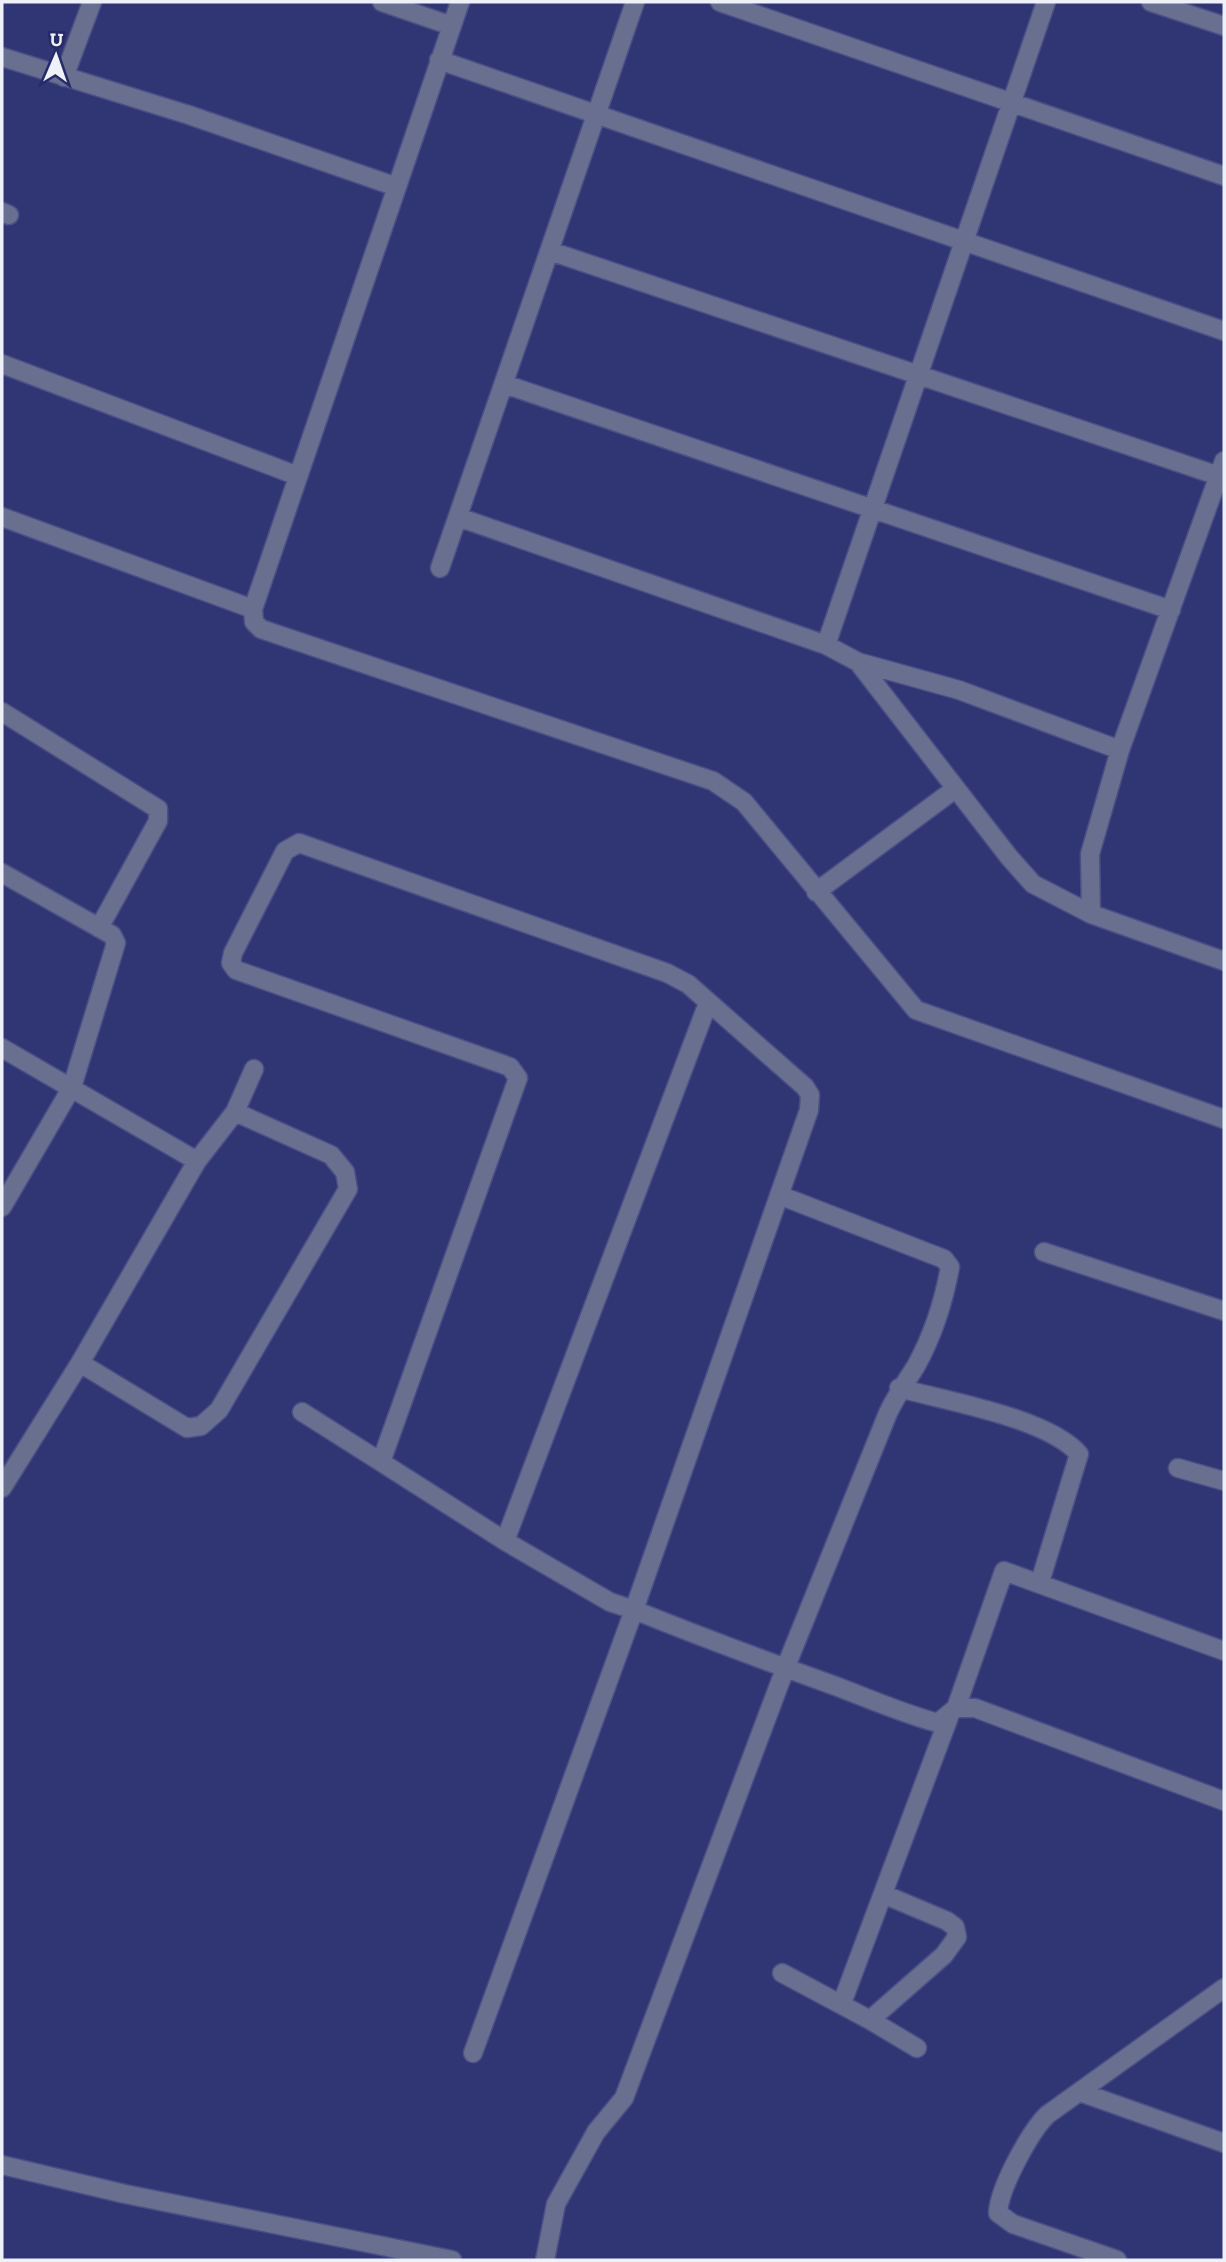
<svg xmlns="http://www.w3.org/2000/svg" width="1226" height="2262" font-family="'Zilla Slab',serif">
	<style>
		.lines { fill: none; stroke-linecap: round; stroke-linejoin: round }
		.minor-casing { stroke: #4b4f87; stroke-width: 21 }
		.minor { stroke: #696f8e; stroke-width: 18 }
	</style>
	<rect width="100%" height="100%" fill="#303574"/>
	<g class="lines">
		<g class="minor-casing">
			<path id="minor" d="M382,2L452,26
				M460,2L253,609L254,622L261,629L713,781L744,802L916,1010L1224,1119
				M720,2L1224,176
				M1151,2L1224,26
				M2,57L189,115L397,187
				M439,60L1224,331
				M64,77L92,2
				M2,212L9,215
				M550,251L1219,476
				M2,364L298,476
				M504,384L1171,610
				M2,517L253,609
				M458,517L826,645L858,662L959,690L1120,750
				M440,568L635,2
				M826,645L1046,2
				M858,662L1009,857L1033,884L1091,914L1090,854L1120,750L1224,461
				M2,712L158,809V821L99,928
				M2,873L112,935L116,943L72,1087L2,1207
				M816,892L955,789
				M1091,914L1224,961
				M2,1048L197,1161
				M1044,1252L1224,1311
				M80,1363L187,1428L201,1426L219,1410L348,1189L345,1172L331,1155L235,1112
				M899,1388C946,1401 1048,1418 1079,1454L1040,1582
				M302,1412L381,1462
				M1178,1468L1224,1481
				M2,1488L80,1363L197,1161L235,1112L254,1069
				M505,1541L708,1003
				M956,1708L1004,1571L1224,1651
				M782,1973L870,2020L944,1955L957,1937L955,1927L947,1921L883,1894
				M842,2003L949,1717
				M870,2020L917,2048
				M473,2053L634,1610L809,1110L810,1095L805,1087L688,984L667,973L299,843L285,851L233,953L231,963L236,970L502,1064L510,1067L518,1078L381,1462L505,1541L610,1602L634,1610C694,1634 755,1657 816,1679C857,1693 896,1712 938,1723L956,1708H975L1224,1801
				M1080,2092L1224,2143
				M2,2165L125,2194L452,2260
				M545,2260L556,2204L596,2132L624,2098L785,1669L888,1413C896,1396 906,1382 916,1366C932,1337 944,1300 950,1267L944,1259L779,1195
				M1117,2260L1013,2224L998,2213C999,2188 1030,2132 1047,2115L1224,1988"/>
		</g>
		<use href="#minor" class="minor"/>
	</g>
	<rect width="1226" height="2262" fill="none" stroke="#eff1f9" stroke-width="7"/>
	<g transform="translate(56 56) rotate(2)" stroke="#262a68" stroke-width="5" paint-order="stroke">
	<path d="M0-5L12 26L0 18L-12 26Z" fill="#eff1f9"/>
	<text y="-10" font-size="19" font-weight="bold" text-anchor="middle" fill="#eff1f9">U</text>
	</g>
</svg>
